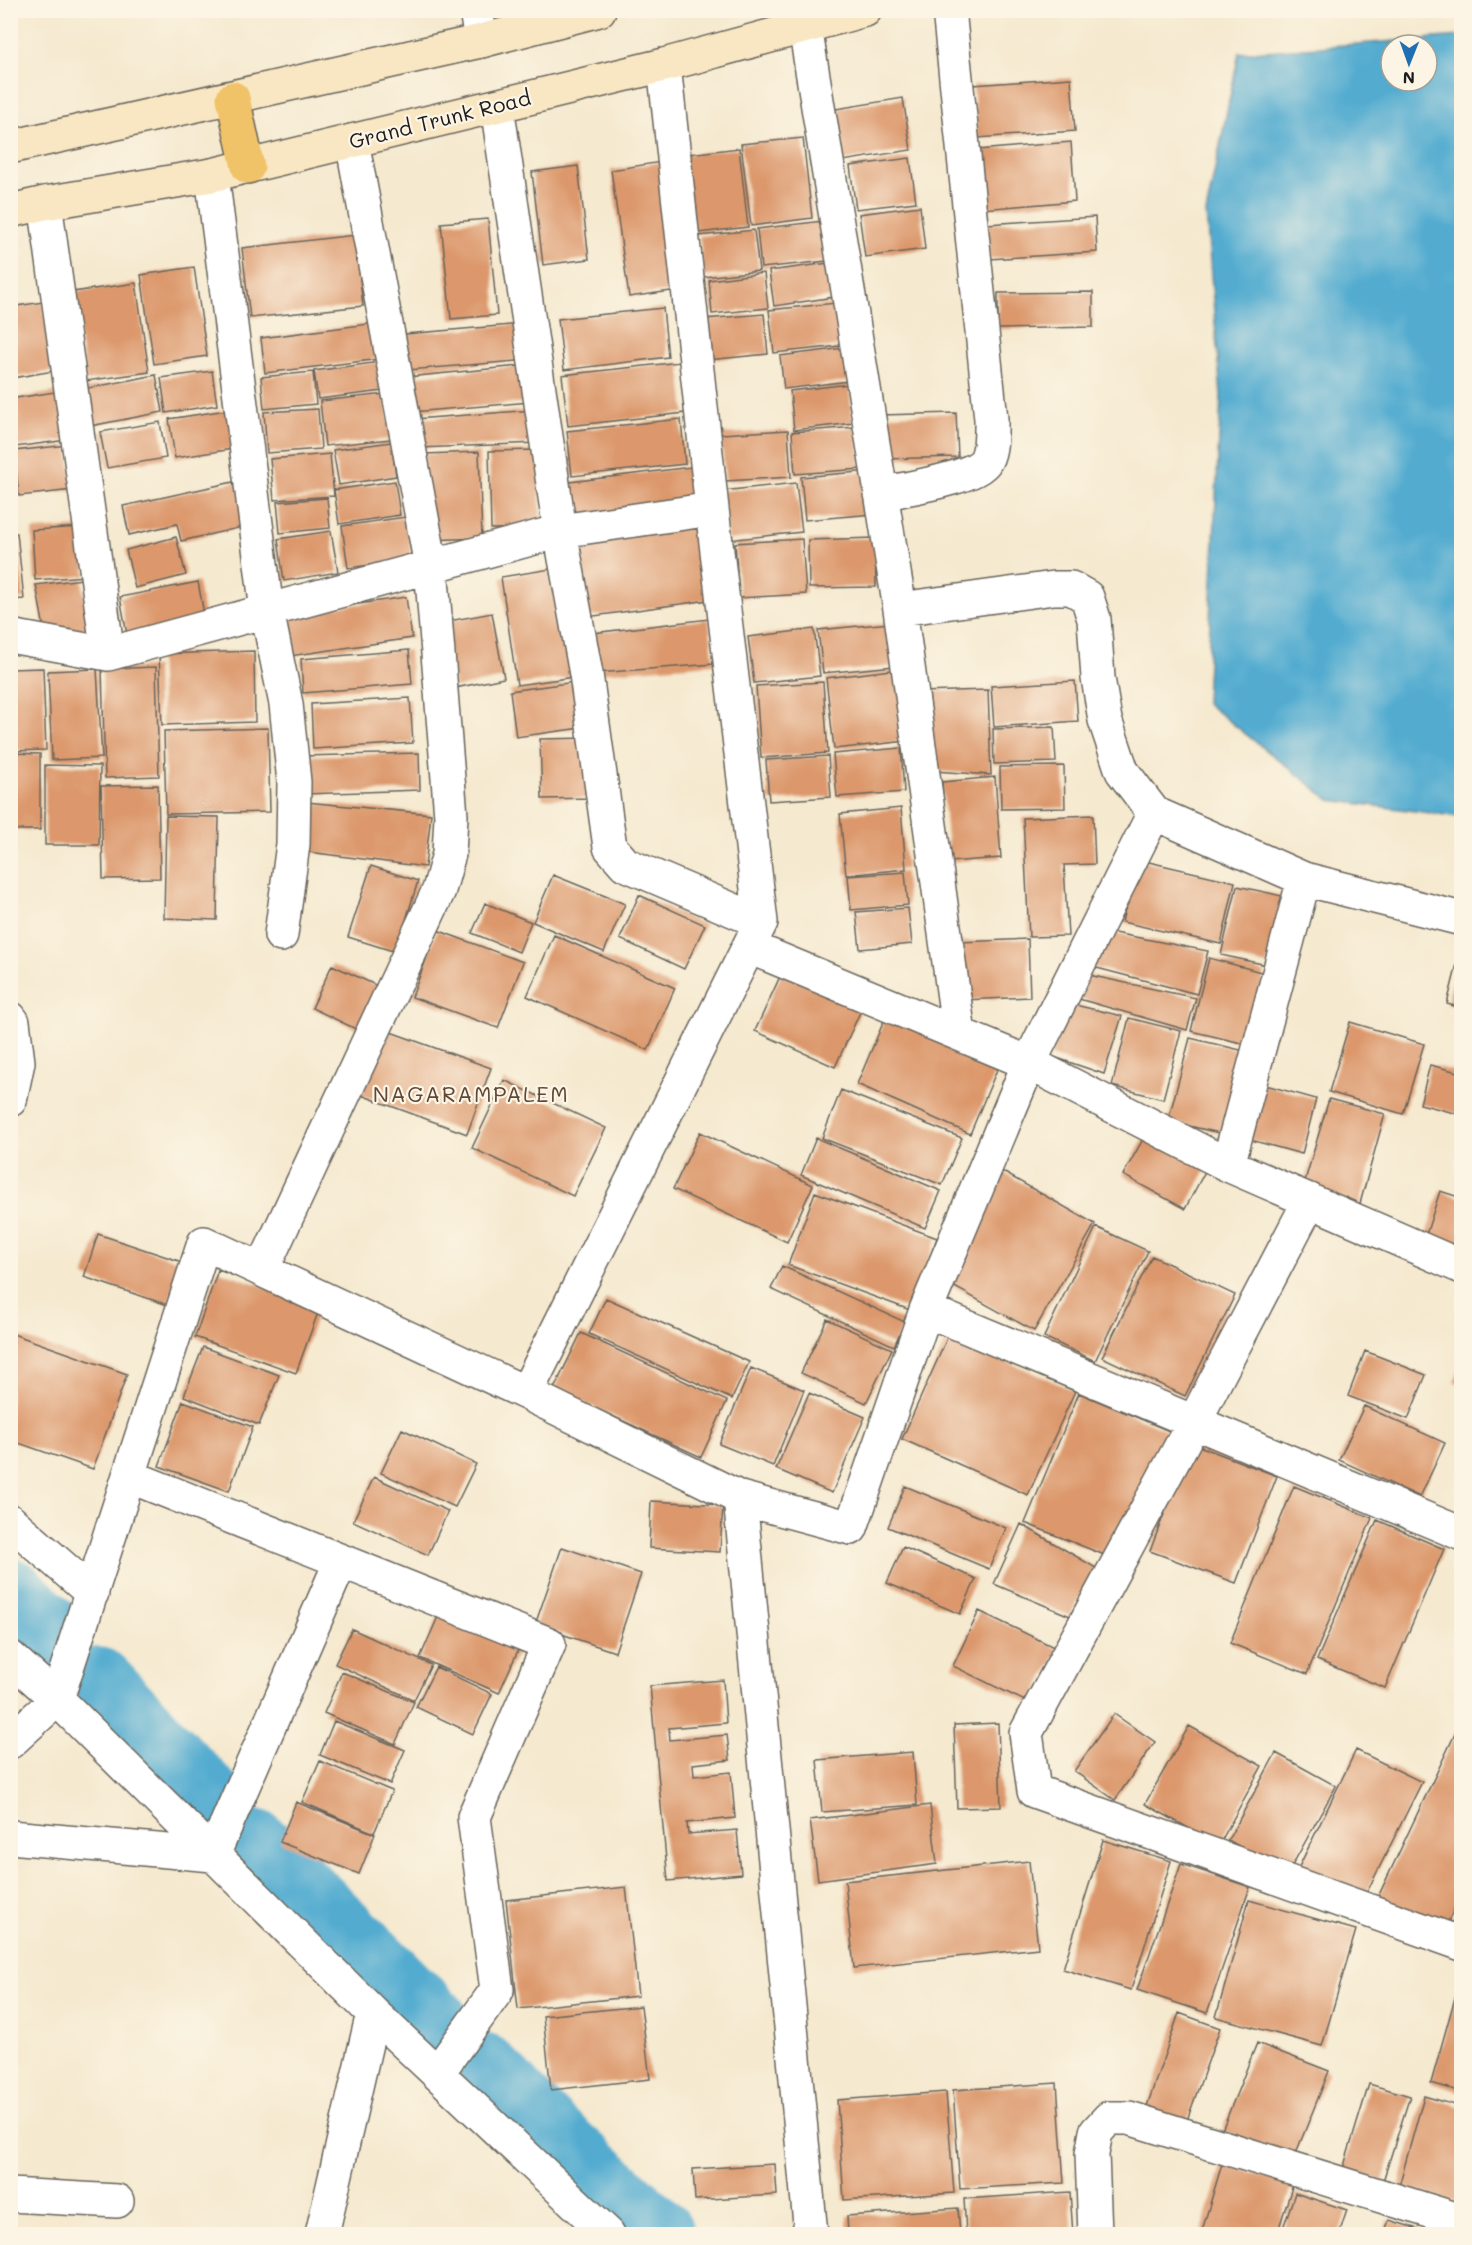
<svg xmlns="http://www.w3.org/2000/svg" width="1472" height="2245" font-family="Mali,sans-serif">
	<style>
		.water { fill: #53acd0; stroke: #386476; stroke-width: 1.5; fill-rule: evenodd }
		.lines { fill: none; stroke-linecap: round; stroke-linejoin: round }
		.river { stroke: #53acd0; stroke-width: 76 }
		.building { fill: #dc986c }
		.minor-casing { stroke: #68645b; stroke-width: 36 }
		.secondary-casing { stroke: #68645b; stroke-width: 36 }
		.primary-casing { stroke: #68645b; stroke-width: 36 }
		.minor { stroke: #fff; stroke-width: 33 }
		.secondary { stroke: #f9e7c3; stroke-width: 33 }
		.primary { stroke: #f0c369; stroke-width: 33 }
		.labels { text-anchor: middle; stroke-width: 4.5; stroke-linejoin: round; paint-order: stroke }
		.street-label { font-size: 21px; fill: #1c1c1c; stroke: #fcf5e5 }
		.neighbourhood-label { font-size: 22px; letter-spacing: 1.5px; fill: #5f4738; stroke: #fcf5e5 }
	</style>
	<rect width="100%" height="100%" fill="#fcf5e5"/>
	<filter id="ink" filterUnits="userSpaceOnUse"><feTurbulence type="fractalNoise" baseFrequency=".0167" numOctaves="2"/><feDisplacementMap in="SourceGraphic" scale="12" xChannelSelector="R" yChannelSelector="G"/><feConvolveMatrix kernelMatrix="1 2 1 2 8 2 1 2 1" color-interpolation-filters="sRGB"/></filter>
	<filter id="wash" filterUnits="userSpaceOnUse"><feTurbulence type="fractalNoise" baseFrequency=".008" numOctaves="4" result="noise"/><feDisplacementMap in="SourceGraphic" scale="24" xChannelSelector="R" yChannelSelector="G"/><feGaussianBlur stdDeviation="1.35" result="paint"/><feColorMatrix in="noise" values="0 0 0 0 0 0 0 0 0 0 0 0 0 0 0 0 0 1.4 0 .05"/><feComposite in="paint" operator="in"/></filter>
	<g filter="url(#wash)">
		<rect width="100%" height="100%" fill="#f5e9cf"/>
		<path class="water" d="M1461,36H1462L1461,817L1330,800L1206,703L1221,396L1206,213L1239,53ZM1391,45H1427V81H1391Z"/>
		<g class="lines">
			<path class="river" d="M10,1596L45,1630
				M97,1685L212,1806
				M254,1847L431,2022
				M482,2071L548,2137L656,2234"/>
		</g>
		<g id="blocks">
			<path class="building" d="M1071,78L1075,131L977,138L973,85Z
				M903,98L911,150L837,162L829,110Z
				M803,138L812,218L751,226L741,144Z
				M1071,142L1075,201L983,209L978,150Z
				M739,148L748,227L690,234L681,155Z
				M910,158L916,202L856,209L850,166Z
				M667,161L685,289L629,297L611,170Z
				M578,166L589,259L543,265L532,172Z
				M920,206L925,249L865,257L859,214Z
				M1095,217L1097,252L989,259L987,224Z
				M488,219L497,315L451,319L441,223Z
				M823,221L827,261L761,268L757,229Z
				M754,230L759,271L704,277L699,236Z
				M355,235L363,306L250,318L242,248Z
				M829,263L834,297L774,306L769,271Z
				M194,267L207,356L154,364L141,275Z
				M764,273L768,308L712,314L709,280Z
				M136,283L149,372L86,381L73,292Z
				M1093,292V327L998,329V293Z
				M43,302L54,371L12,378L10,307Z
				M836,303L840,346L774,353L769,310Z
				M663,308L668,357L564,370L558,319Z
				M764,314L768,354L708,360L704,319Z
				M376,323L380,359L265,373L261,338Z
				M522,324L529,360L408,370L405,334Z
				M844,348L849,381L784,389L780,356Z
				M380,362L383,391L318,399L314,371Z
				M680,362L685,413L568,426L562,375Z
				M529,365L531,402L412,412L407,377Z
				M212,371L217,405L166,413L161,378Z
				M313,372L316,404L264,409L261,377Z
				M156,375L163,412L90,426L83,389Z
				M849,384L853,423L794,430L790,391Z
				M61,391L67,440L15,447L10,399Z
				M386,394L391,439L325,446L320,401Z
				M233,409L239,448L175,458L169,419Z
				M318,409L321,449L267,453L264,412Z
				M533,410L539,443L419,448L415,419Z
				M956,413L958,457L881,459L880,415Z
				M681,419L685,464L572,476L567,431Z
				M160,422L166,458L107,468L100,432Z
				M857,427L861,469L795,474L792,432Z
				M788,430L791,477L725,481L721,434Z
				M391,442L396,476L339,485L333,450Z
				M68,445L73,490L19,496L14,451Z
				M539,450L541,528L491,529L489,451Z
				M479,452L482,538L427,540L424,454Z
				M330,454L334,496L274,500L270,459Z
				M699,466L704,507L575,522L570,482Z
				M870,471L873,514L805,520L801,477Z
				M238,481L247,526L181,541L177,524L129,535L123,506Z
				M395,481L400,515L339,524L334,490Z
				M796,483L802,532L728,540L722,491Z
				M327,498L330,528L280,533L277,502Z
				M703,514L716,599L587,617L575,533Z
				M406,517L412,559L348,568L342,526Z
				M83,527L86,576L35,580L32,530Z
				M331,531L338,572L284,581L278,539Z
				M10,533H17L24,599L10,600Z
				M176,537L186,575L135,588L126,550Z
				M875,538L876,587L809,588L808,540Z
				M802,539L806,594L739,598L735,543Z
				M557,568L574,677L517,685L501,577Z
				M82,579L90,637L44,628L36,585Z
				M198,582L206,625L128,640L120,597Z
				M406,597L412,638L290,656L284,615Z
				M492,613L504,678L455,688L443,622Z
				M709,619L714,664L597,673L593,633Z
				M890,623L895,666L823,673L818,630Z
				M814,629L820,676L754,683L748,637Z
				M409,650L412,684L303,693L301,659Z
				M254,651L255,722L162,725L159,654Z
				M156,667L159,776L105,778L102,669Z
				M43,668L46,750L10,751V669Z
				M97,669L102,758L52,760L48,671Z
				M899,669L907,741L834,749L826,678Z
				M582,681L588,727L516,737L510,691Z
				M1075,681L1078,721L994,727L991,686Z
				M823,682L828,753L761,758L756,686Z
				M988,690L991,775L934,771L920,692Z
				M410,698L413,743L313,749L311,704Z
				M1054,727L1056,762L994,764L993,729Z
				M268,728L270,812L166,814L164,731Z
				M592,738L593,798L542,799L540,739Z
				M901,748L904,792L837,797L833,754Z
				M10,753L40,754V830H10Z
				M419,753L420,790L304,794L303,756Z
				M828,756L831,797L769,801L766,760Z
				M45,765L100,766L99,845H45Z
				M1064,766L1065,808L1001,809L1000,767Z
				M995,777L1001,858L949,862L942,782Z
				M158,785L160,878L103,879L101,786Z
				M306,802L431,814L425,867L301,851Z
				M901,808L906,869L846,875L840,814Z
				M1093,815L1095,864L1064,865L1068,936L1029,937L1023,818Z
				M166,816L219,817L217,920L164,918Z
				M1136,859L1235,882L1221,944L1122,922Z
				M371,866L418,881L396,952L348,937Z
				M905,872L908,905L851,910L848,876Z
				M553,875L625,904L604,952L533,922Z
				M1237,886L1282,896L1267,965L1221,955Z
				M639,895L705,925L684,969L620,939Z
				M485,903L531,922L519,952L472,933Z
				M908,908L912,944L860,949L856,912Z
				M437,930L523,962L498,1028L412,997Z
				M1109,932L1208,951L1197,994L1089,966Z
				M554,935L675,988L648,1050L527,996Z
				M1028,939L1030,997L963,1000L960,942Z
				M1461,948H1462V1008L1447,1004Z
				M1209,958L1265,973L1246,1044L1191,1031Z
				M332,965L380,987L360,1031L312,1008Z
				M782,972L862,1008L835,1067L755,1031Z
				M1084,974L1196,998L1187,1030L1072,997Z
				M1071,1004L1122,1016L1104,1074L1051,1056Z
				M886,1016L999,1065L970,1134L857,1084Z
				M1129,1018L1181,1031L1163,1099L1112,1086Z
				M1350,1022L1424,1044L1403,1114L1329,1092Z
				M385,1030L491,1068L467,1134L361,1095Z
				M1190,1038L1249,1052L1228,1135L1168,1121Z
				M1430,1065L1462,1073V1115L1420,1104Z
				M504,1080L606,1128L573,1196L472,1148Z
				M1262,1084L1316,1099L1302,1154L1247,1139Z
				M841,1090L962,1138L942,1185L822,1138Z
				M1329,1099L1385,1114L1359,1207L1302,1191Z
				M1150,1127L1211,1160L1185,1209L1123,1175Z
				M700,1132L813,1185L787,1242L673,1189Z
				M816,1138L941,1191L925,1228L801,1175Z
				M1003,1172L1095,1224L1034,1331L942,1280Z
				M1440,1191L1462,1198V1253L1424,1241Z
				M815,1192L937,1238L910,1310L788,1265Z
				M1096,1227L1148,1251L1095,1361L1044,1337Z
				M98,1234L182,1262L168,1305L84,1277Z
				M1152,1256L1235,1295L1185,1396L1102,1357Z
				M782,1266L905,1322L894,1346L771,1289Z
				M218,1270L320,1307L296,1373L195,1337Z
				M606,1298L749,1362L732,1399L589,1334Z
				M827,1319L892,1349L866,1403L801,1373Z
				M10,1333L127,1374L93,1469L10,1440Z
				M581,1333L727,1401L701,1457L554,1389Z
				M948,1336L1075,1391L1028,1495L902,1439Z
				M203,1347L279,1375L259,1425L184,1396Z
				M1365,1351L1426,1375L1408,1419L1348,1396Z
				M1461,1361H1462V1383L1455,1382Z
				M751,1368L804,1390L773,1466L719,1444Z
				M809,1393L865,1417L832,1493L776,1469Z
				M1079,1393L1174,1433L1107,1556L1025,1523Z
				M183,1401L253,1427L229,1491L159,1466Z
				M1364,1406L1445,1443L1420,1497L1339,1460Z
				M402,1429L476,1464L455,1507L381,1473Z
				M1191,1443L1277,1476L1236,1583L1150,1551Z
				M374,1477L448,1511L428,1555L353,1521Z
				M905,1486L1006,1528L989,1569L888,1527Z
				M1294,1486L1372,1518L1307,1674L1230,1643Z
				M651,1501L723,1505L720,1552L649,1548Z
				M1377,1520L1444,1549L1385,1688L1317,1660Z
				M1021,1524L1096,1568L1070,1616L994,1584Z
				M562,1547L641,1574L615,1652L535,1625Z
				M903,1547L976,1579L960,1614L887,1583Z
				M979,1611L1058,1649L1031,1704L953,1666Z
				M440,1612L519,1648L499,1693L420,1658Z
				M352,1629L431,1665L414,1700L335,1664Z
				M436,1667L492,1694L473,1734L416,1707Z
				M342,1672L414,1702L395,1744L324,1713Z
				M723,1680L726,1723L669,1728L670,1740L727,1735L730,1760L693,1764L694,1776L731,1772L735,1818L687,1823L688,1834L737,1830L741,1874L668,1881L650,1686Z
				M1114,1714L1155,1742L1115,1800L1074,1771Z
				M1462,1719V1892L1445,1928L1378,1897Z
				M334,1721L405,1750L390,1784L320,1755Z
				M998,1723L1001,1807L957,1808L954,1725Z
				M1189,1726L1262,1766L1219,1845L1145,1804Z
				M1356,1750L1422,1782L1362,1902L1297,1871Z
				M913,1752L917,1805L822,1812L817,1760Z
				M1276,1753L1336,1786L1288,1873L1228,1840Z
				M320,1761L392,1791L374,1833L302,1802Z
				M296,1802L375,1834L359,1874L280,1842Z
				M930,1805L937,1864L818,1880L810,1820Z
				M1103,1840L1171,1861L1131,1990L1063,1969Z
				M1029,1861L1038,1948L854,1968L845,1881Z
				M1181,1864L1250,1887L1207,2013L1137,1990Z
				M626,1887L638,1996L518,2009L506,1900Z
				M1249,1900L1356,1930L1322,2046L1216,2017Z
				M1462,1904V1928L1452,1924Z
				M1456,1994L1462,1995V2092L1431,2083Z
				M641,2006L650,2079L551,2090L543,2016Z
				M1179,2013L1220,2028L1186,2123L1146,2109Z
				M1257,2043L1329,2071L1294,2158L1222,2130Z
				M1057,2083L1064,2183L960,2189L953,2090Z
				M1369,2084L1410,2096L1383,2181L1343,2169Z
				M946,2092L954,2193L844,2200L837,2100Z
				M1424,2096L1462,2107V2183L1456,2202L1399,2186Z
				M775,2164L777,2195L695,2200L693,2169Z
				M1222,2164L1293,2184L1277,2234H1201Z
				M1070,2192L1073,2234H966L964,2199Z
				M1295,2193L1347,2210L1339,2234H1281Z
				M958,2208L960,2234H848L847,2216Z
				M1389,2220L1434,2234H1384Z"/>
		</g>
	</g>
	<g filter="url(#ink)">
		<use href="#blocks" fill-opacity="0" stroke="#68645b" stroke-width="1.5"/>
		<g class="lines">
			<g class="minor-casing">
				<path id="minor" d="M476,10L481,41
					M805,27L900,609L959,1034
					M497,106L560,531L586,674L610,847L625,864L761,922
					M212,175L267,611L286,704L294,782L293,844L281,935
					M45,203L108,654
					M881,494C901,489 978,478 986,460C992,448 991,433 991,419L949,10
					M900,609L1054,588H1071L1087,597L1094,619L1098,678L1105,720L1122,771L1154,813
					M10,636L108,654L560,531L712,509
					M749,947L1029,1063L1228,1165L1462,1267
					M10,1018L13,1022L18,1062L10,1100
					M1228,1165L1304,879
					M1310,1200L1194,1422L1026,1733L1034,1791L1462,1944
					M262,1270L439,890L449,854L451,816L431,566L352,141
					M926,1310L1462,1534
					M526,1393L761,922L712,509L664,65
					M129,1476L549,1644L474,1817L497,1990L438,2072
					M740,1498L811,2234
					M10,1521L92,1593
					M10,1657L57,1699L373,2013L608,2234
					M10,1742L57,1699L204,1243L526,1393L740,1498L851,1528L926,1310L1029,1063L1154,813L1304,879L1462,919
					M10,1837L213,1855L341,1561
					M10,2195L117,2201
					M322,2234L373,2013
					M1095,2234L1092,2154L1096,2132L1109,2118H1129L1462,2221"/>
			</g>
			<g class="secondary-casing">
				<path id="secondary" d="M10,147L481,41L599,10
					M10,211L45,203L212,175L664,65L865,10"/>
			</g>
			<g class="primary-casing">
				<path id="primary" d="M233,98L248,167"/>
			</g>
			<use href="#minor" class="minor"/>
			<use href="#secondary" class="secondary"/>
			<use href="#primary" class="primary"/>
		</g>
	</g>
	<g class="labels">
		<g class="street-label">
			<text transform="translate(440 120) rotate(-14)" y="7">Grand Trunk Road</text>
		</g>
		<g class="neighbourhood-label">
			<text x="471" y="1102">NAGARAMPALEM</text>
		</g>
	</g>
	<rect width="1472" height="2245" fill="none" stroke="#fcf5e5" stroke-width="36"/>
	<g transform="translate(1409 63) rotate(181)"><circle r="28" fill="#fcf5e5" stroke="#a29e95" stroke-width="1.5"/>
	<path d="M0-4.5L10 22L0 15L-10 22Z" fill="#1f6fb2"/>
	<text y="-9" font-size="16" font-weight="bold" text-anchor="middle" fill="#1c1c1c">N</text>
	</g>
</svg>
